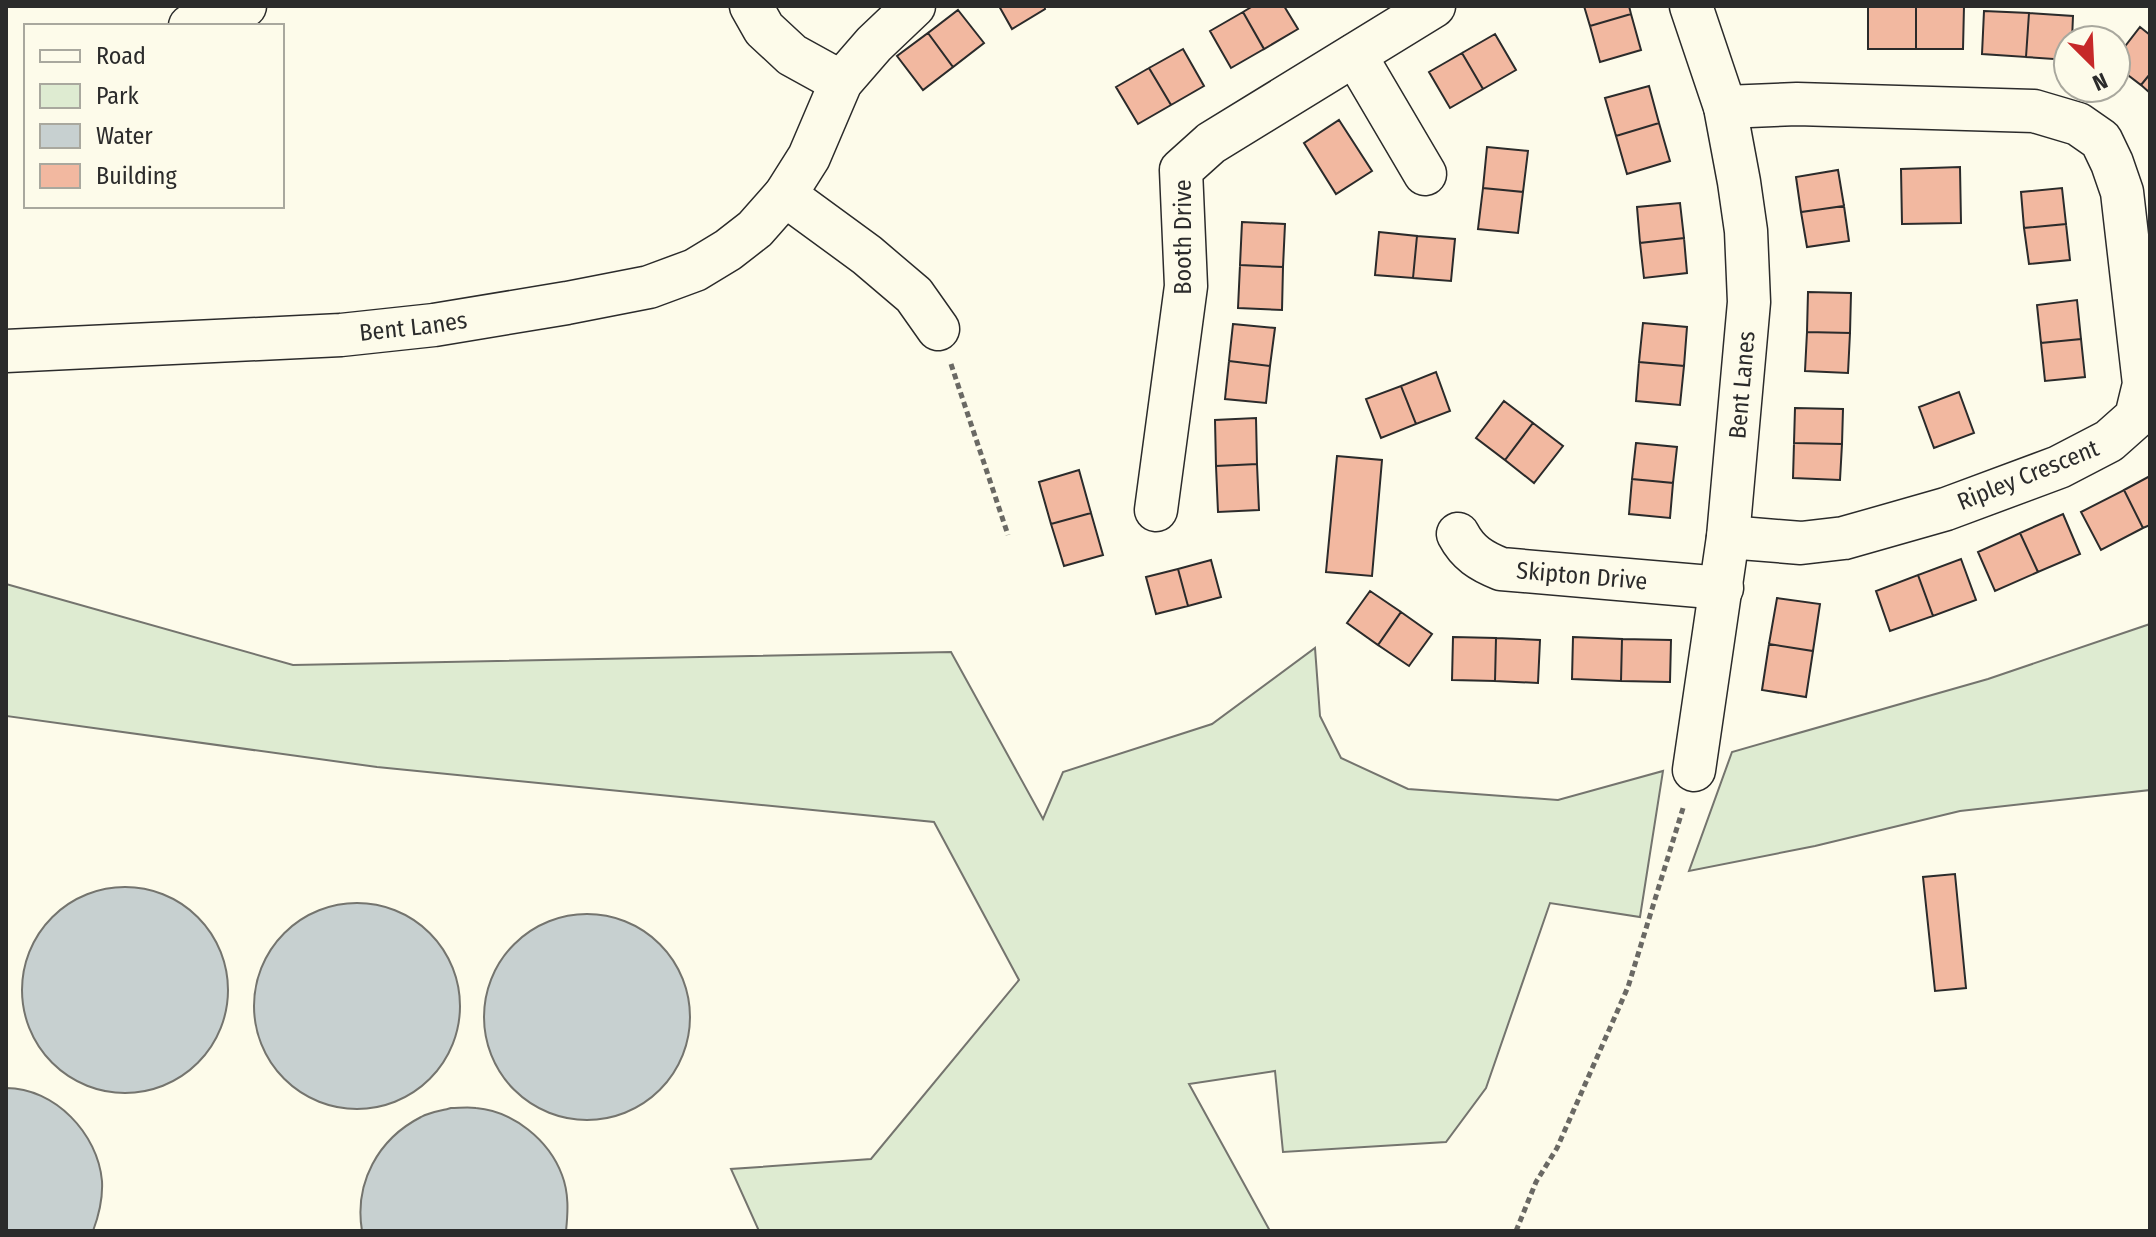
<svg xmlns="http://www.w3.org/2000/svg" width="2156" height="1237" font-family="'Fira Sans Condensed',sans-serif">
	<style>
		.green { fill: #deebd1; stroke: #74746e; stroke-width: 2 }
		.water { fill: #c7d0d0; stroke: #74746e; stroke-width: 2 }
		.building { fill: #f2b8a0; stroke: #2b2b2b; stroke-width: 2 }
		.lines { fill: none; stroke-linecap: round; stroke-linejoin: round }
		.minor-casing { stroke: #2b2b2b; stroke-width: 45 }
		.path { stroke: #6a6964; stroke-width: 5; stroke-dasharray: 6 4; stroke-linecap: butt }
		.minor { stroke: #fdfbea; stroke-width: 42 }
		.labels { text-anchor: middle; stroke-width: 6; stroke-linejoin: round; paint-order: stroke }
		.street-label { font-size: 24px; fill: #2b2b2b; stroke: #fdfbea }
	</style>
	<rect width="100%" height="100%" fill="#fdfbea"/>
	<path class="green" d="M6,584L293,665L951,652L1043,819L1063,772L1212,724L1315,648L1320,716L1341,758L1408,789L1558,800L1663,771L1640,917L1550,903L1486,1088L1446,1142L1283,1152L1275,1071L1189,1084L1270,1231H759L731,1169L871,1159L1019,980L934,822L377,767L6,716Z
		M2150,624V790L1960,811L1815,846L1689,871L1732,752L1988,679Z"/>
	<path class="water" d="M22 990a103 103 0 1 1 206 0a103 103 0 1 1-206 0Z
		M254 1006a103 103 0 1 1 206 0a103 103 0 1 1-206 0Z
		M484 1017a103 103 0 1 1 206 0a103 103 0 1 1-206 0Z
		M6,1088C55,1088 98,1134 102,1181C103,1199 99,1215 93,1231H6Z
		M451,1108C459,1108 468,1107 476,1108C513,1111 549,1140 562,1175C569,1193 568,1212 566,1231H362C354,1183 378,1139 421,1117C430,1112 441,1111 451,1108Z"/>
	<path class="building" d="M999,6H1044L1045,9L1012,29Z
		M1253,6H1284L1298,29L1264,49L1243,12Z
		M1584,6H1629L1631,14L1590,26Z
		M1868,6H1916V49H1868Z
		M1916,6H1964L1963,49H1916Z
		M958,10L984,43L953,67L928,33Z
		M1984,11L2029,13L2026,57L1982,54Z
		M1243,12L1264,49L1231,68L1210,31Z
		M2029,13L2073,16L2072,40H2068V60L2026,57Z
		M1631,14L1641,50L1600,62L1590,26Z
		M2140,27L2150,35V74L2141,85L2116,66V58Z
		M928,33L953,67L923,90L897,56Z
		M1495,34L1516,70L1483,89L1462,53Z
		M1183,49L1204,86L1171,105L1149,68Z
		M1462,53L1483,89L1450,108L1429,72Z
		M1149,68L1171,105L1138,124L1116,87Z
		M2150,74V93L2141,85Z
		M1649,86L1659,123L1616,136L1605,98Z
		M1339,120L1372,171L1336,194L1304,143Z
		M1659,123L1670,161L1627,174L1616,136Z
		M1487,147L1528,151L1523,192L1483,188Z
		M1960,167L1961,223L1902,224L1901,169Z
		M1838,170L1844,206L1801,212L1796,177Z
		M1483,188L1523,192L1518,233L1478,229Z
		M2062,188L2066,224L2024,228L2021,192Z
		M1680,203L1684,238L1640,243L1637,207Z
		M1844,206L1849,241L1807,247L1801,212Z
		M1242,222L1285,224L1283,267L1240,265Z
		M2066,224L2070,260L2029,264L2024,228Z
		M1379,232L1417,236L1413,278L1375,275Z
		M1417,236L1455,239L1451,281L1413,278Z
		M1684,238L1687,273L1644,278L1640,243Z
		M1240,265L1283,267L1282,310L1238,308Z
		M1808,292L1851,293L1850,333L1807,332Z
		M2077,300L2081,339L2041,343L2037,305Z
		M1643,323L1687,327L1684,366L1639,362Z
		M1233,324L1275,328L1270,366L1229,361Z
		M1807,332L1850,333L1848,373L1805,371Z
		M2081,339L2085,377L2045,381L2041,343Z
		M1229,361L1270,366L1266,403L1225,399Z
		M1639,362L1684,366L1680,405L1636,401Z
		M1436,372L1450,411L1416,424L1401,386Z
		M1401,386L1416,424L1381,438L1366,399Z
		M1959,392L1974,433L1934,448L1919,407Z
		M1504,401L1533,423L1505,460L1476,438Z
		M1795,408L1843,409L1842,444L1794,443Z
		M1256,418L1257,464L1216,466L1215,420Z
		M1533,423L1563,446L1534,483L1505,460Z
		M1636,443L1677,447L1673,483L1632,479Z
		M1794,443L1842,444L1840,480L1793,478Z
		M1337,456L1382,460L1372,576L1326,572Z
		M1257,464L1259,510L1218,512L1216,466Z
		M1079,470L1091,513L1051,524L1039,482Z
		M2150,476V525L2143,528L2124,490Z
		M1632,479L1673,483L1670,518L1629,514Z
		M2124,490L2143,528L2101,550L2081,512Z
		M1091,513L1103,555L1064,566L1051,524Z
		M2063,514L2080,554L2038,572L2020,533Z
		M2020,533L2038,572L1995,591L1978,552Z
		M1961,559L1976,600L1933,616L1918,575Z
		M1211,560L1221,597L1188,606L1178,569Z
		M1178,569L1188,606L1156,614L1146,577Z
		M1918,575L1933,616L1890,631L1876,591Z
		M1370,591L1401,612L1378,645L1347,623Z
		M1777,598L1820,604L1813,651L1769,644Z
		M1401,612L1432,634L1409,666L1378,645Z
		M1453,637L1496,638L1495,681L1452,680Z
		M1573,637L1622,639L1621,681L1572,679Z
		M1496,638L1540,640L1538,683L1495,681Z
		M1622,639L1671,640L1670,682L1621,681Z
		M1769,644L1813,651L1806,697L1762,690Z
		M1955,874L1966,988L1935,991L1923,877Z"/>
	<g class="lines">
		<g class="minor-casing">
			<g id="minor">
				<path d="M751,6L764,29L792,55L841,82"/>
				<path d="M1691,6L1725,107L1739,182L1746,231L1749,302L1728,537L1694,770"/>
				<path d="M190,26L245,6"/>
				<path d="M1355,55L1425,174"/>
				<path d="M1725,107L1797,104L2034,111L2078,124L2101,140L2112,163L2122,192L2144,384L2136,417L2109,441L2059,467L1946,509L1844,538L1801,543L1728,537"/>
				<path d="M785,195L867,255L914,295L938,329"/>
				<path id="s1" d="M6,351L341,335L434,325L567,303L649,287L695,270L728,250L755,229L785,195L809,157L841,82L874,44L914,6"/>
				<path d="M1156,510L1186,286L1181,170L1211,143L1434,6"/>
				<path id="s2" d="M1458,534C1468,553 1481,561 1501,569L1722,588"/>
			</g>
		</g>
		<path class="path" d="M951,364L1008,535
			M1516,1231L1536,1182L1557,1148L1628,987L1684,805"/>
		<use href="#minor" class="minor"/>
	</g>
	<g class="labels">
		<g class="street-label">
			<text transform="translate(1183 237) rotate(-90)" y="8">Booth Drive</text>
			<text dy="8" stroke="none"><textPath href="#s1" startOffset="408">Bent Lanes</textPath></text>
			<text transform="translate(1742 385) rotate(-85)" y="8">Bent Lanes</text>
			<text transform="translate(2028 475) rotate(-22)" y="8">Ripley Crescent</text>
			<text dy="8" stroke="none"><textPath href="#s2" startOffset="138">Skipton Drive</textPath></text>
		</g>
	</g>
	<rect width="2156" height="1237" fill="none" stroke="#2b2b2b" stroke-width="16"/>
	<rect x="24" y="24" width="260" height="184" fill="#fdfbea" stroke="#a9a89e" stroke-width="2"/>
	<rect x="40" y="50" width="40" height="12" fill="#fdfbea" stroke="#a9a89e" stroke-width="2"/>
	<text x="96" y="64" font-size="24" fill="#2b2b2b">Road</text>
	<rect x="40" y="84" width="40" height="24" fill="#deebd1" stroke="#a9a89e" stroke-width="2"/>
	<text x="96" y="104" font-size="24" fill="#2b2b2b">Park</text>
	<rect x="40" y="124" width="40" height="24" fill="#c7d0d0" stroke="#a9a89e" stroke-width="2"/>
	<text x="96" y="144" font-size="24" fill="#2b2b2b">Water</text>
	<rect x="40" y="164" width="40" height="24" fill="#f2b8a0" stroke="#a9a89e" stroke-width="2"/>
	<text x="96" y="184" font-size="24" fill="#2b2b2b">Building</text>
	<g transform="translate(2092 64) rotate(156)"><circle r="38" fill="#fdfbea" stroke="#a9a89e" stroke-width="2"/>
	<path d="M0-6L14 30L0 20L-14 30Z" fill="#c62828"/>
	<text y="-12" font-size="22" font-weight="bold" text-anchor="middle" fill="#2b2b2b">N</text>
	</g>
</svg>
